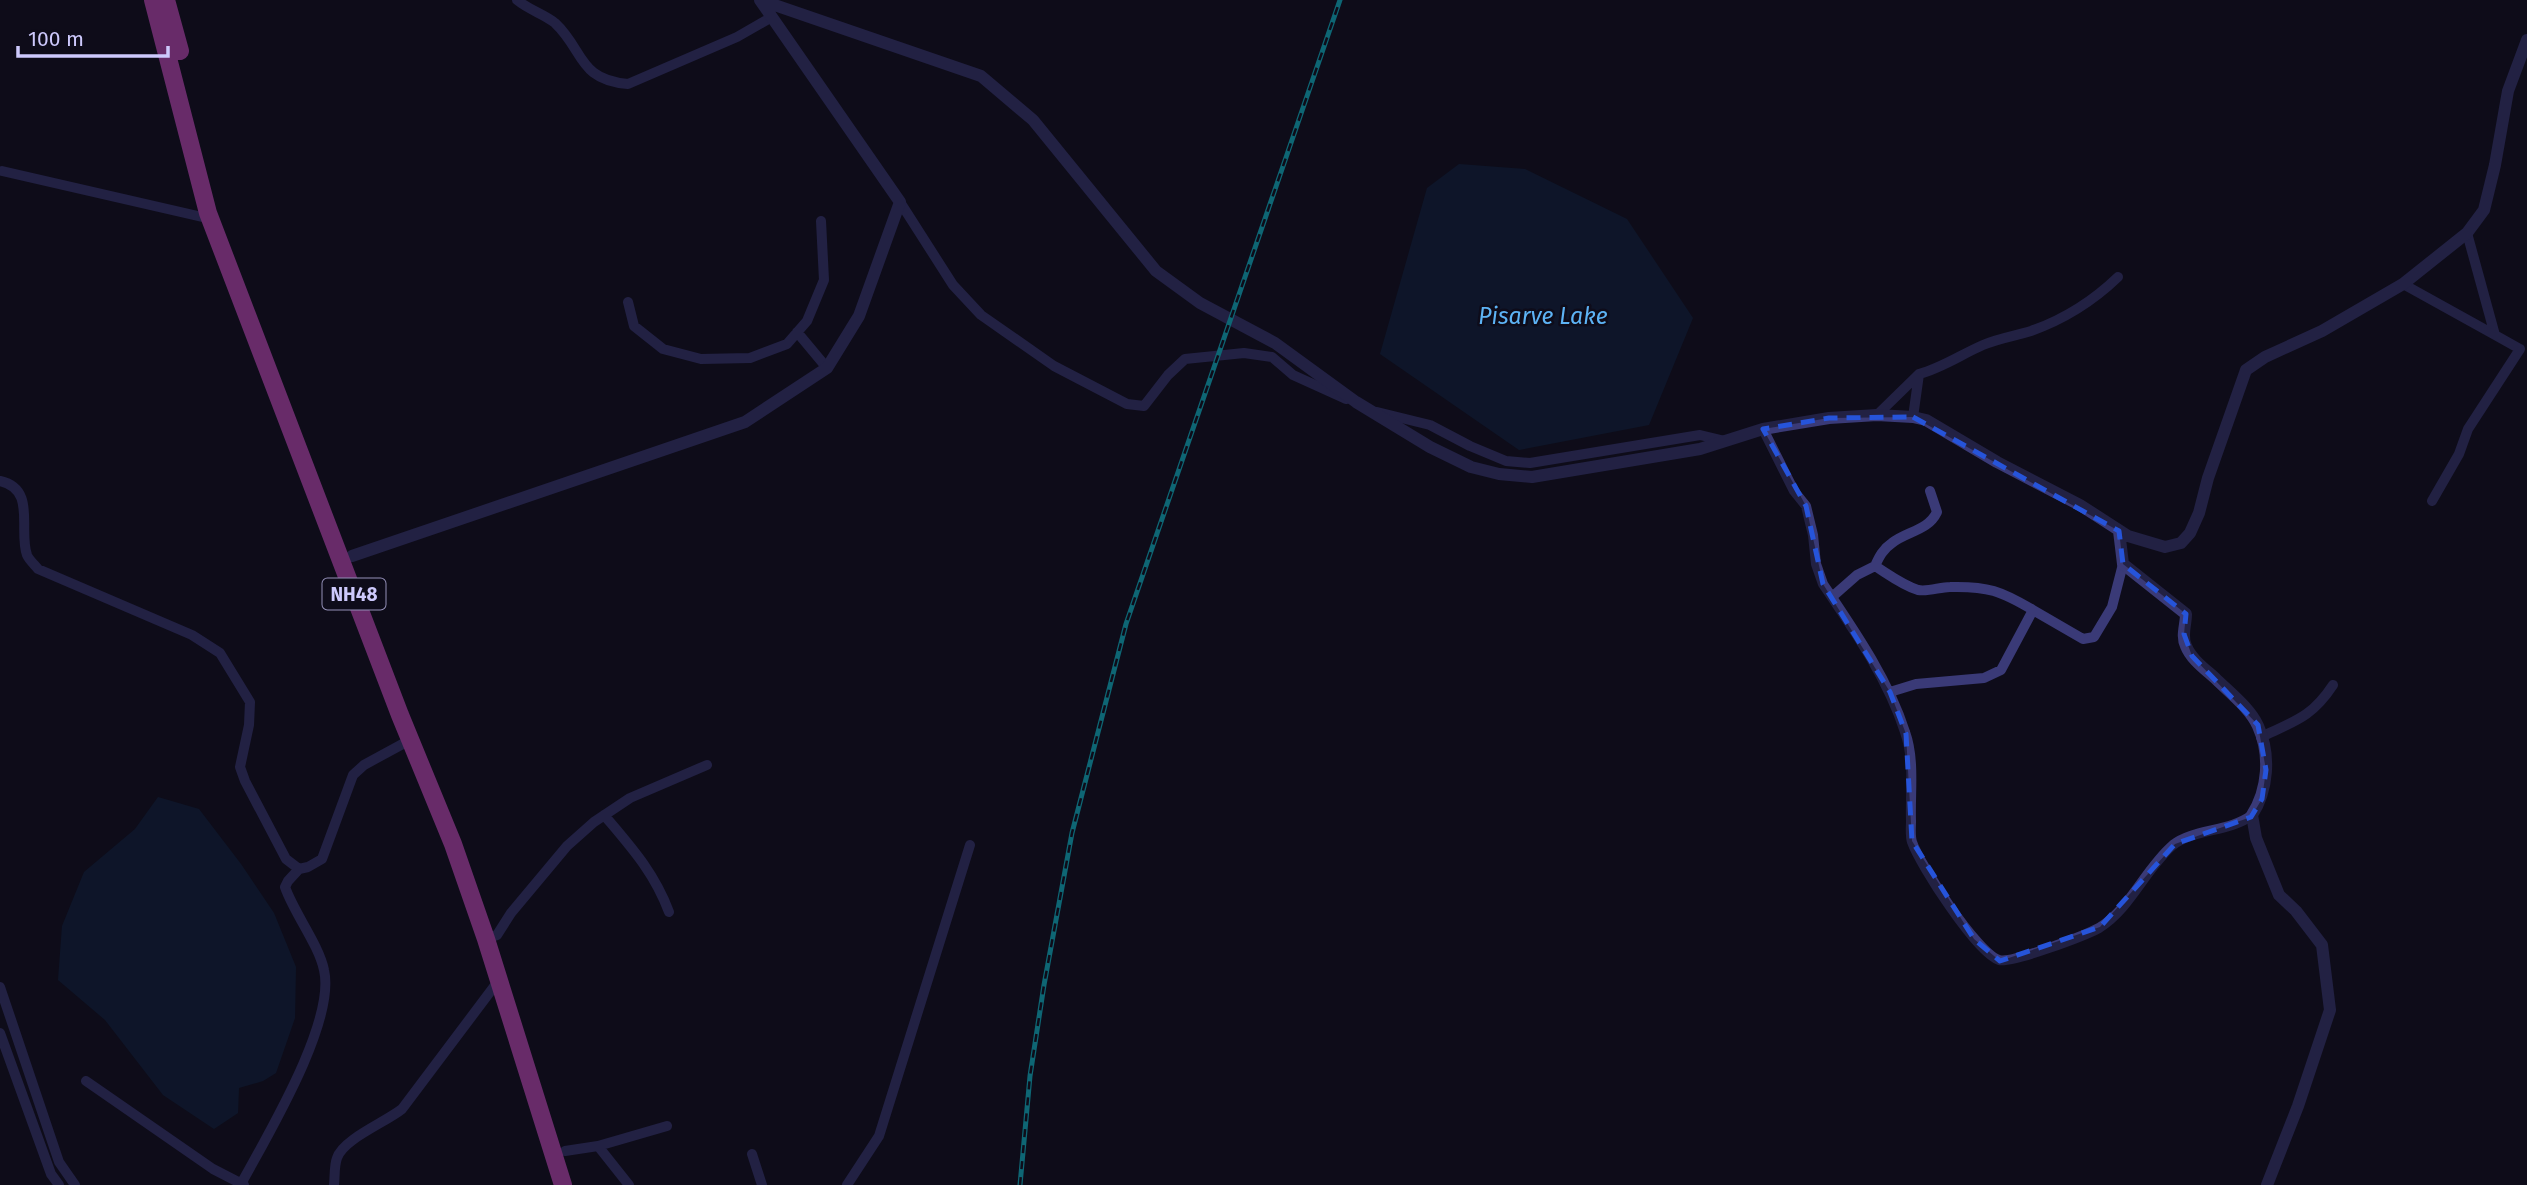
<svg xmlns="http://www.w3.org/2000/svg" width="2527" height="1185" font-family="'Fira Sans',sans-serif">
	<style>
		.water { fill: #0e213c }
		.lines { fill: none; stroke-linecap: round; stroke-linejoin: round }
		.minor { stroke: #3a3a77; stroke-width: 10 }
		.tertiary { stroke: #3a3a77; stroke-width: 12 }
		.trunk { stroke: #d451cb; stroke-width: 18 }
		.rail-casing { stroke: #0ed3e2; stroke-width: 5 }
		.rail { stroke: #0e0c1a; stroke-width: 2.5; stroke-dasharray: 8; stroke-linecap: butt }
		.marked { fill: none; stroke: #2654da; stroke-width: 5; stroke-dasharray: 14 9; stroke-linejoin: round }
		.labels { text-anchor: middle; stroke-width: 5; stroke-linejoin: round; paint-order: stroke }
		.shield { fill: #0e0c1a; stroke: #9490b8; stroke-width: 2 }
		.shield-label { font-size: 19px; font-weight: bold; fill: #cdc9fc }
		.water-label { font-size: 23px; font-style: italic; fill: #5db3f5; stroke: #0e0c1a }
	</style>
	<rect width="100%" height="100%" fill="#0e0c1a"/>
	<path class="water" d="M1459,164L1525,169L1627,219L1693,318L1649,425L1519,450L1380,354L1427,188Z
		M158,797L199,809L241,864L274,913L296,967L295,1018L276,1073L263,1081L239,1088L238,1113L214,1129L163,1095L105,1020L58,980L62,926L84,872L135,829Z"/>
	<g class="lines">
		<path class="minor" d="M517,0C529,10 544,14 555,23C584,50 578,80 628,84L737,37L772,17
			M2,171L211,219
			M900,202L953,285L981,315L1054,366L1127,404L1144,406L1168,375L1185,359L1244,353L1272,357L1293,375L1346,399
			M2403,284L2495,335
			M628,302L634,326L663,349L701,359L750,358L787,344L807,321L824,280L821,221
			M797,332L827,368
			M1377,412L1430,425L1470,446L1506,461L1530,463L1700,435L1725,441
			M1877,415L1919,374
			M1913,417L1919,374C1942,368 1962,354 1983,345C1999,338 2015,336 2031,331C2065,319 2092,302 2118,277
			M1763,429L1794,491L1806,506L1813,535L1816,564L1823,584C1854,630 1888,679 1905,732C1915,760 1910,792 1911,821C1911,827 1910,836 1912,842C1920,865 1977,953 1999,960C2011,964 2086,935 2099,928C2131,908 2145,869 2173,845C2193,829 2230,832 2252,815
			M0,481C37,489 18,530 27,555C29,560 35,565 38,569L192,635L220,653L250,702L249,725L240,767L245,781L286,859L299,869L308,867L322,859L353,775L364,765L410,740
			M2432,501L2459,454L2468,429L2520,349L2495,335L2467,233
			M1875,566C1879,557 1883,549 1892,543C1907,531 1928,531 1937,512L1930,491
			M1832,597L1857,575L1875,566C1888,574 1902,585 1918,590C1928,592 1940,587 1950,587C1988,586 2001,591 2033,610L2001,670L1984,678L1916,684L1890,692
			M2033,610L2083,639L2094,637L2112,607L2123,564
			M2261,737C2295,721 2312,717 2333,685
			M604,815C631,847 654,872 669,912
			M486,939L497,935L511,913L567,846L594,822L630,798L707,765
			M0,987L59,1162L75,1185
			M0,1033L51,1174L59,1185
			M86,1081L213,1169L244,1185
			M598,1146L667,1126
			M565,1151L598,1146L629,1185
			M752,1154L762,1185
			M241,1184C267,1136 336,1022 324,970C319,945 294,913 285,887L288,881L299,869
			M334,1185C335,1176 334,1166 337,1158C343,1139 386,1122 402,1109L499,980
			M847,1185L879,1136L970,845"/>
		<path class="tertiary" d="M760,0L981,76L1033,120L1156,271L1200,303L1275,343L1356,402L1430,447L1471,467L1499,474L1532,477L1700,449L1763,429L1829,418L1877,415L1913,417L1926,420L1997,462L2080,505L2128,536L2165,547L2181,543L2190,533L2199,513L2208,478L2246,370L2265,357L2322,331L2403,284L2467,233L2484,210L2495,165L2508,91L2527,40
			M2119,531L2123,564L2186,614C2186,625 2181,636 2186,646C2191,659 2205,669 2215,678C2229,692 2250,708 2258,726C2271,755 2268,790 2252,815L2256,838L2279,895L2296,911L2322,945L2330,1010L2298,1106L2267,1185
			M352,556L745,422L827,368L859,316L900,202L760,0"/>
		<path class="trunk" d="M153,0L208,213L400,715L453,844L486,939L563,1185
			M166,0L180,51"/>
		<g class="rail-casing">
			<path id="rail" d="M1020,1185L1030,1076L1044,985L1072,833L1126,624L1340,0"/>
		</g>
		<use href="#rail" class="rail"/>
	</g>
	<path d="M0 0H2527V1185H0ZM1913,417L2119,531L2123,564L2186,614L2184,634L2192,656L2258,725L2266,770L2262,799L2251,817L2175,844L2100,927L2000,961L1974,939L1912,841L1906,734L1890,692L1823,584L1806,506L1763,429L1829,418Z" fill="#0e0c1a" fill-opacity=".55" fill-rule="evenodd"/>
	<path class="marked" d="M1913,417L2119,531L2123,564L2186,614L2184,634L2192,656L2258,725L2266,770L2262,799L2251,817L2175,844L2100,927L2000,961L1974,939L1912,841L1906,734L1890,692L1823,584L1806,506L1763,429L1829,418Z"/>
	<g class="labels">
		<rect class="shield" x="322.5" y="578.5" width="63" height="31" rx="5"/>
		<g class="shield-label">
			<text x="354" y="601">NH48</text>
		</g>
		<g class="water-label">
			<text x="1543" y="324">Pisarve Lake</text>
		</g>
	</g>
	<path d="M18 46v10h150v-10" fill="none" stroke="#cdc9fc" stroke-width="3.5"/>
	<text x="28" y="46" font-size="21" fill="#cdc9fc" stroke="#0e0c1a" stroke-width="5" paint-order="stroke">100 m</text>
</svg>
